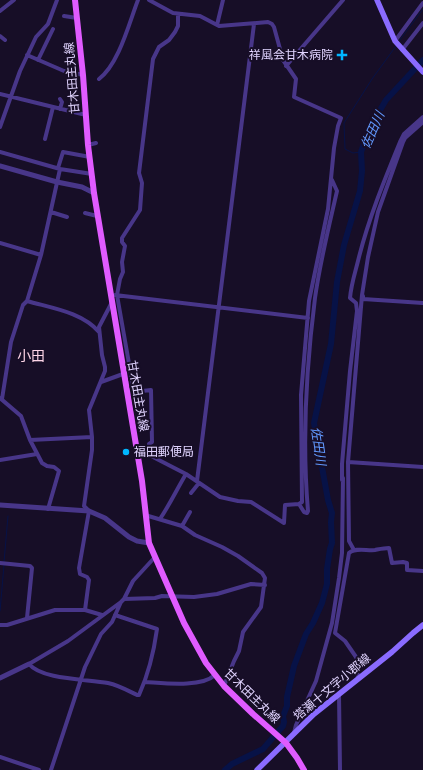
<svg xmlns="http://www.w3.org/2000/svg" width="423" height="770" font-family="'DM Sans','Noto Sans JP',sans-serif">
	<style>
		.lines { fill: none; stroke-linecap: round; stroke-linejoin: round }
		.stream { stroke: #071247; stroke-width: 1 }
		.river { stroke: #071247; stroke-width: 6 }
		.minor { stroke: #483689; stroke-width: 4 }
		.tertiary { stroke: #483689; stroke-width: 5 }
		.secondary { stroke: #8a6bff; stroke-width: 5.5 }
		.primary { stroke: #e05bff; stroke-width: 6 }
		.poi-dot { fill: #00b6ff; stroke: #170e27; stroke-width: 1.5 }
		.labels { text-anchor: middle; stroke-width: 4; stroke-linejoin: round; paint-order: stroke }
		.poi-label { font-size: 12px; fill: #e1d4ff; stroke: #170e27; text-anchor: end }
		.street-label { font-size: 12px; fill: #e1d4ff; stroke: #170e27 }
		.water-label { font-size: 13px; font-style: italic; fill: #6299ff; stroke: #170e27 }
		.quarter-label { font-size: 14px; fill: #ffd6e8; stroke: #170e27 }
	</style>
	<rect width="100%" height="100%" fill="#170e27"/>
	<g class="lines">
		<path class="stream" d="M399,41L423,9
			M361,152L353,153L345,149L344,123L372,79L396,46
			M4,562L8,516
			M0,611L4,565"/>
		<path class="river" d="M225,770L232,764L263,749L283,726L284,722L283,716L287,706V697L294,666L306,634L313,623L322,603L327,584V569L330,549L332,543L331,522L332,513L328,500L314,423L331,344L337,282L344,245L360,191L362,171L361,152L370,127L386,100L423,60"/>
		<path class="minor" d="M149,0L173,13L200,16L219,26L268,22L272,24L274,27L283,60L296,79L294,97L341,118L338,126L334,148L328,209L309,301L301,395L302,502L299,504L285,505L284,523L251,502L238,501L220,497L186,474L153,457L150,451L149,444L152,442L151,390L134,392L117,295L120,279L123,272L122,262L125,246L122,242V238L140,210L142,183L139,173L153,59L159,47L169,40L175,32L178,26V14
			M0,11L14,0
			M64,16L77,18
			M217,25L223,0
			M0,36L5,40
			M395,41L423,3
			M402,50L423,23
			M27,55L64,71L83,75
			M38,60L53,29
			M286,66L343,0
			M99,79C119,64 129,23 138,0
			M0,94L86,115
			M60,99L62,102L60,109
			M0,127L20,71L36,37L48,24L57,0
			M45,139L53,107
			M88,145L96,143
			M0,152L60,169
			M58,168L63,152L90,157
			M51,212L67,217
			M85,213L97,216
			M0,243L41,255
			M115,295L308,318
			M363,296V299L423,303
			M27,301C51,308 82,312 99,332
			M101,382L123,374
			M0,398L21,416L30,440L42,463L47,466L54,467L59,471L48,509
			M2,399L11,342L23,305L27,301L41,255L60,169L92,174
			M30,440L92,437
			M0,460L37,454
			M348,462L423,467
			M342,480V464L350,371L357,311L356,303L350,298C351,285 355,273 358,261C368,220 384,181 400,142L404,134L423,117
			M197,481L254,24
			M191,493L199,483
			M299,504L304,512L307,513L308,511C302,441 306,369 315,298C320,262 329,226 337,191L332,180
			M145,515L182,526L195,535L222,547L238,556L262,573L265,578L261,607L243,632L239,651L234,661L224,686
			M160,519C170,504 177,489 186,474
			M182,526L190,512
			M354,550L349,541L348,462L362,295L368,257L378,212L403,142L405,138L423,122
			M0,563L30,566L32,568L27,618
			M124,599L155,598L162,596L194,597L217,594L251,584L265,585
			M85,610L89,580L87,577L80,574L79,568L89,511L84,506L92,450V437L89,410L105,371V367L102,355L99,327L112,302
			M115,615L157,629C154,651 148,675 139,695H137C127,690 118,685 108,683C88,679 42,680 29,664L68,641L121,602L124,599L133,581L155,557
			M0,625H7L55,610H85L102,615
			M358,679L356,657L345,641L335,633L349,553C355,547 367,551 375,550C380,549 384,548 389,548L392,563L403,562L407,563V570L423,571
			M145,682C163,683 201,688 215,675
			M339,694L340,770
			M294,733L296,725L316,681L332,623L339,578L342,553L343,478
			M0,757L39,770
			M51,770L85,667L101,634L112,622L121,602"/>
		<path class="tertiary" d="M0,166L57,182L82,187L94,193
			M0,505L89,511L105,518L129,537L137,541L149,543
			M0,678L29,664"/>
		<path class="secondary" d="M377,0L395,41L423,72
			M257,770L314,714L392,652L413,633L423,625"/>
		<path class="primary" d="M75,0L83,75L88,145L94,193L142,481L149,543L184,623L206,663L224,686L253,714L286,743L297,758L304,770"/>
	</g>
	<g class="poi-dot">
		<path d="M340 49h4v4h4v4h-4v4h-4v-4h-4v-4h4z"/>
		<circle cx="126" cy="452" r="4"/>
	</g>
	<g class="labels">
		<g class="poi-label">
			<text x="333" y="59">祥風会甘木病院</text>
			<text x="134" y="456" text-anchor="start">福田郵便局</text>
		</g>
		<g class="street-label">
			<text transform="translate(72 78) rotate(-95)" y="4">甘木田主丸線</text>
			<text transform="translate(138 396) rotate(80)" y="4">甘木田主丸線</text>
			<text transform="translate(332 687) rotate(-40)" y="4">塔瀬十文字小郡線</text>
			<text transform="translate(252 696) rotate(44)" y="4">甘木田主丸線</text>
		</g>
		<g class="water-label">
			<text transform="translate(372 130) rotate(-66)" y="5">佐田川</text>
			<text transform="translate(319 446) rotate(82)" y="5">佐田川</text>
		</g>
		<g class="quarter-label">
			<text x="31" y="361">小田</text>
		</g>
	</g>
</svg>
